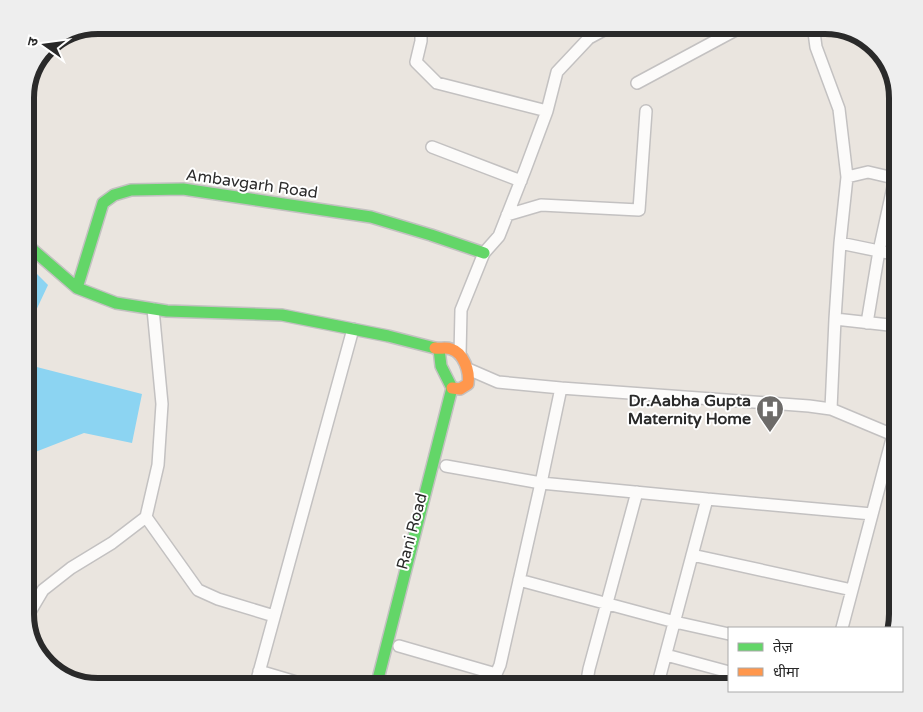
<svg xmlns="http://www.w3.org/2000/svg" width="923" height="712" font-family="'Varela Round','Noto Sans Devanagari',sans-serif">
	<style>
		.water { fill: #8cd4f2 }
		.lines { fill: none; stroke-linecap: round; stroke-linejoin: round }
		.street-casing { stroke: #c3c1c1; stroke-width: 14 }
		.fast-casing { stroke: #c3c1c1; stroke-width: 14 }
		.slow-casing { stroke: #c3c1c1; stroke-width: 14 }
		.street { stroke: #fcfbfa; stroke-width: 11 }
		.fast { stroke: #63d668; stroke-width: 11 }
		.slow { stroke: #ff974d; stroke-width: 11 }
		.labels { text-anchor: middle; stroke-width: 4; stroke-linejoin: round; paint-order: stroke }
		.street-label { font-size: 16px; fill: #2a2a2a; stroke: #fff }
		.poi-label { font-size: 16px; font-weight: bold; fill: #2a2a2a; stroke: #fff; text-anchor: end }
		.rim { fill: none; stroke: #2a2a2a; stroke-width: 6 }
	</style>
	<rect width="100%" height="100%" fill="#eae5df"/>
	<path class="water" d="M25,262L48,285L25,334Z
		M25,364L142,394L132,443L84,433L25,456Z"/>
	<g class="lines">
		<g class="street-casing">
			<path id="street" d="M421,25V41L416,62L437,83L547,111
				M813,25L816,47L839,109L847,177L840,243L835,319L831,409
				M637,83L745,25
				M432,147L521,181
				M847,177L868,172L898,179
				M507,215L541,205L639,210L646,111
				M840,243L898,255
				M835,319L898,326
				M867,323L879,251L895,178
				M460,355L461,310L484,253L499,236L525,170L547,111L557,72L589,38L613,25
				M468,369L498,382L561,388L809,406L831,409L898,437
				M898,386V387
				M446,466L541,483L707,499L657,687
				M707,499L872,514
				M146,517L198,590L218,599L274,616
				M692,555L852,590
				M519,580L675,622L729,634
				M26,622L27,617L43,590L71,568L112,543L146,517L158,465L162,404L153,309
				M842,628L893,435
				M399,646L496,674
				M666,655L729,672
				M259,671L313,687
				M255,687L353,329
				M493,687L496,674L500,665L541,483L561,388
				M586,687L589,669L637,492"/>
		</g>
		<g class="fast-casing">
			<path id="fast" d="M25,243L77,288L116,303L167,311L282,315L388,336L435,348
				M77,288L103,203L114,195L131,190L183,189L371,217L431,235L484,253
				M376,687L452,388L441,366L439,349"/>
		</g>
		<g class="slow-casing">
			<path id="slow" d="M435,348C440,349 446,347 451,349C464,353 470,372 468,384L460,389L452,388"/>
		</g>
		<use href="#street" class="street"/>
		<use href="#fast" class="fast"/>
		<use href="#slow" class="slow"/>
	</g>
	<defs>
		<g id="hospital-pin" transform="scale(1.4375)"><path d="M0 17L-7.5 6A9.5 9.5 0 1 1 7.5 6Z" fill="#6d6b69" stroke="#fff"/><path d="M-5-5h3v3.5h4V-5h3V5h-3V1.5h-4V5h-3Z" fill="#fff"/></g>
	</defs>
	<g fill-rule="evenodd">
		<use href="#hospital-pin" x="770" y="409"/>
	</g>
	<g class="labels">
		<g class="street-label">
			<text transform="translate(252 183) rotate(8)" y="6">Ambavgarh Road</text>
			<text transform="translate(411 531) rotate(-75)" y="6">Rani Road</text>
		</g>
		<g class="poi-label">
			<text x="751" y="406">Dr.Aabha Gupta<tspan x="751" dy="18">Maternity Home</tspan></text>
		</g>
	</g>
	<path d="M0 0H923V712H0ZM98 34H825A64 64 0 0 1 889 98V614A64 64 0 0 1 825 678H98A64 64 0 0 1 34 614V98A64 64 0 0 1 98 34Z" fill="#eee" fill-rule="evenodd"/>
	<path class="rim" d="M98 34H825A64 64 0 0 1 889 98V614A64 64 0 0 1 825 678H98A64 64 0 0 1 34 614V98A64 64 0 0 1 98 34Z"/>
	<rect x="728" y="627" width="175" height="65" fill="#ffffff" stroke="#aaaaaa"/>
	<rect x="738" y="643" width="25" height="8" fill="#63d668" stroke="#aaaaaa"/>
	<text x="773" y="652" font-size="15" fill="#2a2a2a">तेज़</text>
	<rect x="738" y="668" width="25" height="8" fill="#ff974d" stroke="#aaaaaa"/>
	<text x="773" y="677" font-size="15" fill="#2a2a2a">धीमा</text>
	<g transform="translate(45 45) rotate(284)" stroke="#ffffff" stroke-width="4" paint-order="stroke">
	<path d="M0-4L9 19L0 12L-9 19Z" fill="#2a2a2a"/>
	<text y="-8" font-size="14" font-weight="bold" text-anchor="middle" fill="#2a2a2a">उ</text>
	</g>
</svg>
